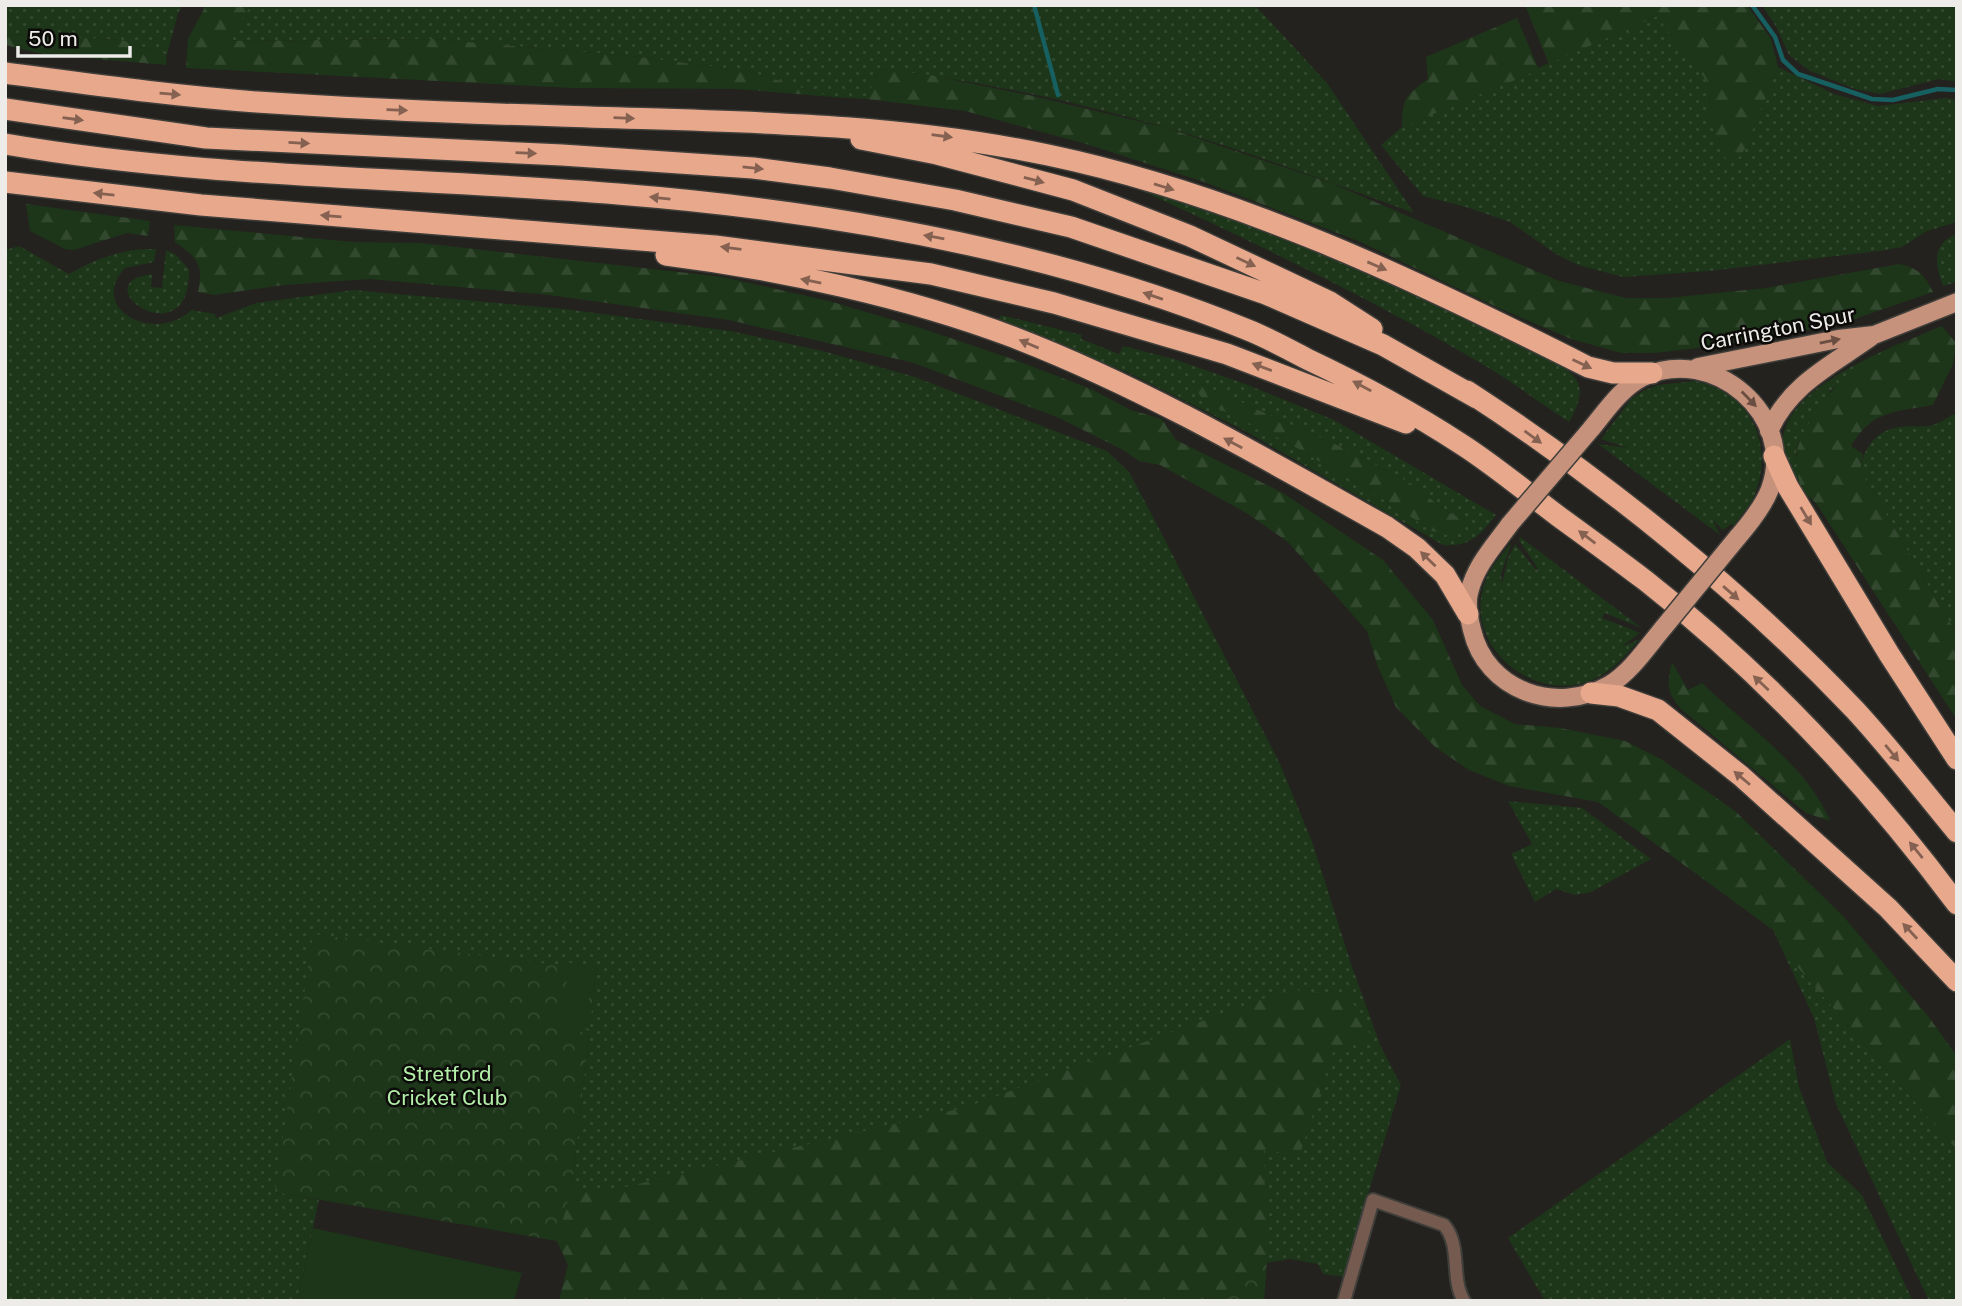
<svg xmlns="http://www.w3.org/2000/svg" width="1962" height="1306" font-family="'Public Sans',sans-serif">
	<style>
		.grass { fill: url(#grass-dots); fill-rule: evenodd }
		.forest { fill: url(#forest-firs) }
		.park { fill: url(#park-crowns) }
		.garden { fill: #1d3519 }
		.lines { fill: none; stroke-linecap: round; stroke-linejoin: round }
		.stream { stroke: #176062; stroke-width: 4.5 }
		.street-casing { stroke: #3f3e3a; stroke-width: 16 }
		.primary-casing { stroke: #3f3e3a; stroke-width: 21 }
		.highway-casing { stroke: #3f3e3a; stroke-width: 24 }
		.street { stroke: #745a4f; stroke-width: 12 }
		.primary { stroke: #c7927b; stroke-width: 18 }
		.highway { stroke: #e8a88c; stroke-width: 21 }
		.primary-bridge-casing { stroke: #3f3e3a; stroke-width: 21; stroke-linecap: butt }
		.primary-bridge { stroke: #c7927b; stroke-width: 18 }
		.oneway { fill: #856152 }
		.oneway2 { fill: #6a4e42 }
		.labels { text-anchor: middle; stroke-width: 5; stroke-linejoin: round; paint-order: stroke }
		.street-label { font-size: 21px; fill: #edece9; stroke: #0c0b0a }
		.park-label { font-size: 21px; fill: #b2efa7; stroke: #0c0b0a }
	</style>
	<defs>
		<pattern id="grass-dots" width="8" height="8" patternUnits="userSpaceOnUse" patternTransform="scale(1.75)"><rect width="8" height="8" fill="#1d3519"/><path d="M2 2h.1M6 6h.1" fill="none" stroke="#33492f" stroke-width="1.8" stroke-linecap="round"/></pattern>
		<pattern id="forest-firs" width="22" height="20" patternUnits="userSpaceOnUse" patternTransform="scale(1.75)"><rect width="22" height="20" fill="#1d3519"/><path d="M5 1l3.5 6h-7zM16 11l3.5 6h-7z" fill="#33492f"/></pattern>
		<pattern id="park-crowns" width="20" height="18" patternUnits="userSpaceOnUse" patternTransform="scale(1.75)"><rect width="20" height="18" fill="#1d3519"/><path d="M2 6a3 3 0 1 1 6 0M12 15a3 3 0 1 1 6 0" fill="none" stroke="#33492f"/></pattern>
	</defs>
	<rect width="100%" height="100%" fill="#23221e"/>
	<path class="grass" d="M5,5H183L178,13L167,55L122,40L5,34Z
		M251,5H1255L1327,83L1414,213C1332,183 1250,152 1167,128C1074,101 976,80 880,69L866,99L832,97L747,71L640,57L434,39L226,41Z
		M1762,5H1957V82L1939,79L1880,94L1855,89L1810,71L1789,55L1777,28Z
		M1657,16L1709,84L1710,119L1763,101L1778,67L1834,94L1878,106L1946,98L1957,100V222L1927,231L1902,247L1879,251L1709,271L1623,277L1578,265L1556,254L1510,222L1466,207L1423,196L1381,145L1402,127Z
		M1127,184L1148,188L1282,236L1410,288L1554,360C1583,379 1587,391 1569,422C1542,404 1516,385 1489,368C1372,299 1250,240 1127,184Z
		M1957,234V282L1943,286C1935,265 1931,243 1957,234Z
		M19,246L69,274C97,258 124,248 156,249L154,262L125,268C86,310 157,344 191,310L215,314L216,318L256,303L353,290L565,309L730,331L823,351L915,377L1107,451L1129,472L1151,513L1280,764L1313,844L1351,964L1381,1047L1401,1085L1343,1277L1323,1274L1318,1264L1289,1259L1267,1263L1209,1301H559L568,1265L557,1241L572,1186L596,970L275,1192L319,1200L297,1301H5V250Z
		M166,250L175,254L189,269C192,361 79,283 152,274L151,287L162,288Z
		M1001,315L1082,335L1081,339L1119,354L1123,346L1174,359L1248,385L1334,420L1496,515C1480,535 1471,547 1443,545L1245,431L1129,373L998,322ZM1200,384L1337,445L1412,484L1447,512L1466,520L1432,531L1395,506L1290,444Z
		M1904,341L1857,370L1831,390L1798,444L1796,455L1801,490C1793,477 1785,466 1783,451C1775,396 1865,360 1904,341Z
		M1694,381C1749,391 1775,442 1755,494C1751,505 1741,515 1734,525L1731,524L1723,530L1712,519L1720,535L1598,444L1628,448L1601,439L1631,399L1643,391L1658,385Z
		M1953,414L1957,417V634L1860,470C1864,448 1875,431 1899,427C1910,425 1922,428 1933,425C1940,423 1947,418 1953,414Z
		M1520,537L1642,628L1605,613L1602,618L1640,633L1621,647L1640,639C1629,651 1618,665 1605,673C1547,713 1462,653 1484,585C1488,569 1500,557 1510,544L1511,545L1501,574L1502,584L1508,558L1515,544L1536,570L1538,569L1519,540Z
		M1508,801L1582,808L1651,859L1591,892L1575,895L1556,889L1535,902L1511,854L1532,844Z
		M1773,930L1799,969L1957,1150V1301H1929L1836,1104L1814,1018Z
		M1790,1039L1799,1087L1827,1162L1862,1195L1913,1301H1545L1508,1238Z"/>
	<path class="forest" d="M206,5H251L227,41L434,39L640,57L747,71L832,97L737,89L573,88L186,68L188,39Z
		M1525,5H1747L1771,39L1778,67L1745,149L1737,160L1726,159L1718,144L1710,119L1709,84L1657,16L1549,64Z
		M1517,18L1539,70L1402,127C1402,98 1406,95 1428,79L1426,57Z
		M5,34L122,40L167,55L166,65L43,54L5,45Z
		M880,69L930,75L1033,96L1167,128L1331,183L1559,281L1626,298H1668L1766,288L1899,264C1918,268 1925,275 1933,292L1840,324L1731,344L1655,353H1621L1571,339L1499,308L1358,241L1204,182L1086,144L965,111L866,99Z
		M26,204L150,221L148,236L127,233L74,250L65,249L30,231Z
		M174,225L353,242L422,243L723,277L829,301L924,329L1018,361L1091,389L1131,410L1162,419L1176,440L1283,493L1383,560L1433,620L1462,685L1480,706L1515,724L1560,728L1625,741L1661,759L1735,811L1843,916L1928,1016L1957,1056V1150L1799,969L1773,930L1598,802L1509,786L1469,770L1435,747L1396,707L1378,667L1367,631L1288,542L1248,514L1160,465L1139,461L1123,450L1059,418L914,363L729,320L549,295L369,279L284,285L214,295L198,292C204,264 197,258 175,242Z
		M1942,326L1956,343L1953,364L1933,405C1896,412 1872,410 1851,446L1863,454L1860,470L1957,634V720L1816,503L1801,490C1799,478 1795,464 1797,452C1798,443 1803,435 1807,427C1831,374 1891,346 1942,326Z
		M1200,384L1337,445L1412,484L1447,512L1466,520L1465,532L1451,536L1432,531L1395,506L1290,444L1204,401L1197,391Z
		M1672,662L1688,690L1702,683C1745,725 1808,766 1830,821L1806,813L1681,709C1666,692 1667,684 1672,662Z
		M1290,989L1349,996L1372,1038L1333,1052L1300,1154L1264,1151L1267,1263L1209,1301H559L568,1265L557,1241L572,1186L604,1192L967,1107Z"/>
	<path class="park" d="M313,934L596,970L572,1186L557,1241L275,1192Z
		M1267,1263L1264,1301H1209Z"/>
	<path class="garden" d="M569,963L593,965L585,1032L561,1030Z
		M313,1228L522,1273L514,1301H297Z"/>
	<g class="lines">
		<path class="stream" d="M1034,5L1058,95
			M1752,5L1775,37L1783,60L1798,74L1872,99L1893,100L1938,89L1957,90"/>
		<g class="street-casing">
			<path id="street" d="M1344,1301L1373,1200L1444,1225C1462,1246 1450,1278 1464,1301"/>
		</g>
		<g class="primary-casing">
			<path id="primary" d="M1698,367L1838,339L1874,335L1957,302
				M1591,429C1606,411 1621,388 1643,377C1713,344 1797,415 1770,489C1763,507 1750,523 1737,538
				M1769,431C1790,384 1832,365 1871,337
				M1510,524C1494,546 1475,566 1469,593C1466,605 1469,618 1472,630C1486,691 1556,715 1609,685C1631,672 1648,646 1664,627"/>
		</g>
		<g class="highway-casing">
			<path id="highway" d="M5,73C89,84 173,96 257,102C358,109 459,113 560,116C723,122 887,121 1048,155C1238,195 1416,280 1588,367L1613,373H1652
				M5,109L206,138L562,155L753,168L830,178L955,200L1071,227L1266,294L1383,345L1477,398
				M861,139L937,154L1073,190L1190,236L1330,302L1372,329
				M5,144C208,179 413,177 618,194C831,211 1049,249 1248,330C1268,338 1288,349 1307,359C1360,384 1412,412 1461,444C1494,465 1526,492 1558,516C1587,537 1617,559 1646,581C1763,673 1868,785 1957,904
				M5,182L201,205L715,246L931,274L1054,303L1227,354L1406,423
				M666,255C778,269 907,297 1013,337C1143,387 1266,459 1387,527L1417,548L1445,575L1468,614
				M1467,391C1604,480 1742,591 1855,710C1891,749 1923,791 1957,832
				M1774,456L1788,487L1889,654L1957,759
				M1591,693L1619,696L1658,710L1741,776L1888,908L1957,981"/>
		</g>
		<use href="#street" class="street"/>
		<use href="#primary" class="primary"/>
		<use href="#highway" class="highway"/>
		<g class="primary-bridge-casing">
			<path id="primary-bridge" d="M1510,524L1591,429
				M1664,627L1737,538"/>
		</g>
		<use href="#primary-bridge" class="primary-bridge"/>
	</g>
	<defs><path id="oneway-solid" d="M-6-.8H1V-3.2L6.5 0L1 3.2V.8H-6Z" transform="scale(1.75)"/></defs>
	<g class="oneway">
		<use href="#oneway-solid" transform="translate(170 94) rotate(5)"/>
		<use href="#oneway-solid" transform="translate(397 110) rotate(2)"/>
		<use href="#oneway-solid" transform="translate(624 118) rotate(2)"/>
		<use href="#oneway-solid" transform="translate(73 119) rotate(8)"/>
		<use href="#oneway-solid" transform="translate(942 136) rotate(8)"/>
		<use href="#oneway-solid" transform="translate(299 143) rotate(3)"/>
		<use href="#oneway-solid" transform="translate(526 153) rotate(2)"/>
		<use href="#oneway-solid" transform="translate(753 168) rotate(6)"/>
		<use href="#oneway-solid" transform="translate(1034 180) rotate(15)"/>
		<use href="#oneway-solid" transform="translate(1164 187) rotate(17)"/>
		<use href="#oneway-solid" transform="translate(104 194) rotate(-174)"/>
		<use href="#oneway-solid" transform="translate(660 198) rotate(-174)"/>
		<use href="#oneway-solid" transform="translate(331 216) rotate(-175)"/>
		<use href="#oneway-solid" transform="translate(934 237) rotate(-170)"/>
		<use href="#oneway-solid" transform="translate(731 248) rotate(-173)"/>
		<use href="#oneway-solid" transform="translate(1246 262) rotate(25)"/>
		<use href="#oneway-solid" transform="translate(1377 266) rotate(23)"/>
		<use href="#oneway-solid" transform="translate(811 281) rotate(-168)"/>
		<use href="#oneway-solid" transform="translate(1153 296) rotate(-161)"/>
		<use href="#oneway-solid" transform="translate(1029 344) rotate(-157)"/>
		<use href="#oneway-solid" transform="translate(1582 364) rotate(25)"/>
		<use href="#oneway-solid" transform="translate(1262 367) rotate(-159)"/>
		<use href="#oneway-solid" transform="translate(1362 386) rotate(-152)"/>
		<use href="#oneway-solid" transform="translate(1533 437) rotate(36)"/>
		<use href="#oneway-solid" transform="translate(1233 443) rotate(-152)"/>
		<use href="#oneway-solid" transform="translate(1806 516) rotate(59)"/>
		<use href="#oneway-solid" transform="translate(1587 537) rotate(-143)"/>
		<use href="#oneway-solid" transform="translate(1428 559) rotate(-136)"/>
		<use href="#oneway-solid" transform="translate(1731 593) rotate(41)"/>
		<use href="#oneway-solid" transform="translate(1761 683) rotate(-137)"/>
		<use href="#oneway-solid" transform="translate(1892 753) rotate(50)"/>
		<use href="#oneway-solid" transform="translate(1742 778) rotate(-140)"/>
		<use href="#oneway-solid" transform="translate(1916 850) rotate(-129)"/>
		<use href="#oneway-solid" transform="translate(1910 931) rotate(-133)"/>
	</g>
	<g class="oneway2">
		<use href="#oneway-solid" transform="translate(1830 341) rotate(-12)"/>
		<use href="#oneway-solid" transform="translate(1749 399) rotate(46)"/>
	</g>
	<g class="labels">
		<g class="street-label">
			<text transform="translate(1778 329) rotate(-11)" y="7">Carrington Spur</text>
		</g>
		<g class="park-label">
			<text x="447" y="1081">Stretford<tspan x="447" dy="24">Cricket Club</tspan></text>
		</g>
	</g>
	<rect width="1962" height="1306" fill="none" stroke="#edece9" stroke-width="14"/>
	<path d="M18 46v10h112v-10" fill="none" stroke="#edece9" stroke-width="3.5"/>
	<text x="28" y="46" font-size="21" fill="#edece9" stroke="#0c0b0a" stroke-width="5" paint-order="stroke">50 m</text>
</svg>
